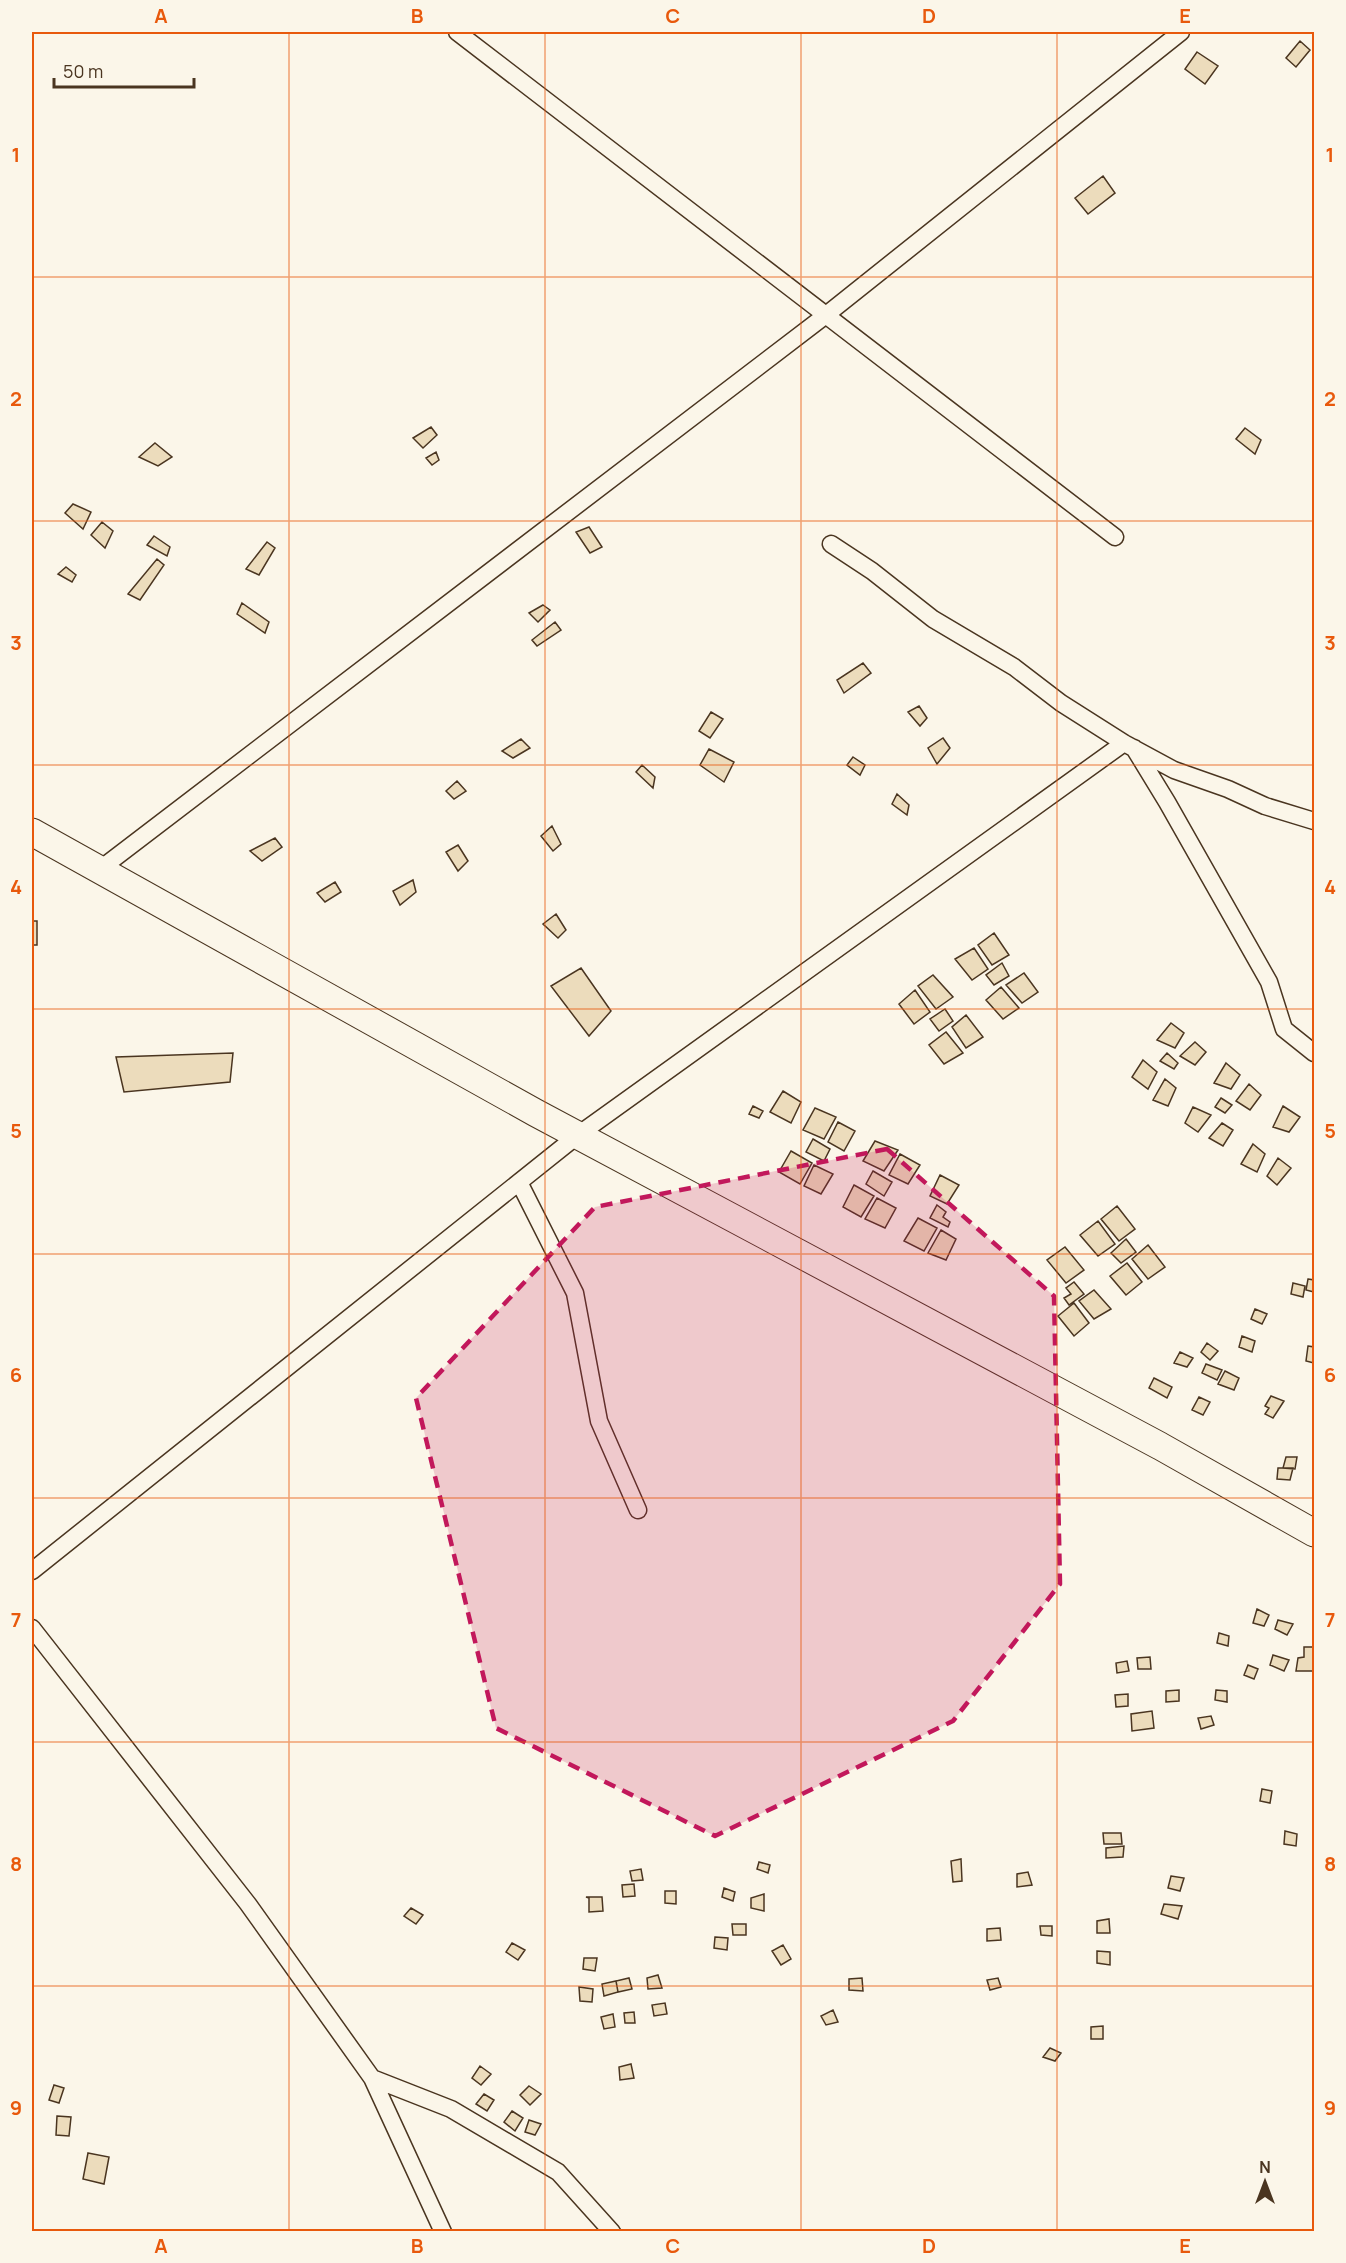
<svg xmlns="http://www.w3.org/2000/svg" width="1346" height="2263" font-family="Manrope,sans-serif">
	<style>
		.building { fill: #ecdcbc; stroke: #4a3520; stroke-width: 1.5 }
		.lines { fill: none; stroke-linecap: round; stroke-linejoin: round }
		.street-casing { stroke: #4a3520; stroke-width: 19 }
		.primary-casing { stroke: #4a3520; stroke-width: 29 }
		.street { stroke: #fbf6e9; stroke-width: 16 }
		.primary { stroke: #fbf6e9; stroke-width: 27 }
		.marked { fill: #c2185b; fill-opacity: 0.2; stroke: #c2185b; stroke-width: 4.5; stroke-dasharray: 12 8; stroke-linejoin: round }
		.grid { fill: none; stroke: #e8590c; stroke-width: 1.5; stroke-opacity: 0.55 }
		.neatline { fill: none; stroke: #e8590c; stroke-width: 2 }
		.grid-label { font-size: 20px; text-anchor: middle; font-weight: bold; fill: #e8590c }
	</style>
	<rect width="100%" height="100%" fill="#fbf6e9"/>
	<path class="building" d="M1300,41L1310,50L1296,67L1286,58Z
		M1197,52L1218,66L1205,84L1185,69Z
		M1103,176L1115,193L1088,214L1075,198Z
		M431,427L437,435L423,448L413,438Z
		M1245,428L1261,440L1255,454L1236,439Z
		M155,443L172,457L158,466L139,457Z
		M436,452L439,460L432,465L426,458Z
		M73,504L91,512L83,529L65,513Z
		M102,522L113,531L105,548L91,535Z
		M589,527L602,547L590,553L576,532Z
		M154,536L170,547L167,556L147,545Z
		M267,542L275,548L259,575L246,569Z
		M157,559L164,565L140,600L128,594Z
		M66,567L76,575L72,582L58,574Z
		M242,603L269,622L265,633L237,614Z
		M543,605L550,610L538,622L529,613Z
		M555,622L561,630L537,646L532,640Z
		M863,663L871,673L844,693L837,680Z
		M919,706L927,718L920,726L908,712Z
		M711,712L723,719L710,738L699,731Z
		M943,738L950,748L937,764L928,748Z
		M521,739L530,748L513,758L502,751Z
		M709,749L734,762L724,782L700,765Z
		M853,757L865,765L860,775L847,765Z
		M642,765L655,777L653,788L636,772Z
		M457,781L466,791L454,799L446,791Z
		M897,794L909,805L907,815L892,804Z
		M552,826L561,844L553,851L541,836Z
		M275,838L282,847L262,861L250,851Z
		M458,845L468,861L458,871L446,852Z
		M413,880L416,892L400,905L393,891Z
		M335,882L341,892L325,902L317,893Z
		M556,914L566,930L558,938L543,924Z
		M32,921H37V945H32Z
		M994,933L1009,955L992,965L978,945Z
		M974,948L988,969L972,980L955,959Z
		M1002,963L1009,976L994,985L986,975Z
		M581,968L611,1011L589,1036L551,986Z
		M1024,973L1038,992L1022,1003L1006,985Z
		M933,975L953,997L936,1009L918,986Z
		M1001,987L1019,1008L1003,1019L986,1000Z
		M915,990L930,1012L914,1024L899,1004Z
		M945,1009L953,1021L939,1031L930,1019Z
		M966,1015L983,1037L966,1048L952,1027Z
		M1171,1023L1184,1033L1175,1048L1157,1040Z
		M946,1032L963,1053L944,1064L929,1045Z
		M1195,1042L1206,1052L1195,1065L1180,1056Z
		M233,1053L230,1082L124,1092L116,1057Z
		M1167,1053L1178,1063L1174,1069L1160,1061Z
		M1143,1060L1157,1072L1148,1089L1132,1077Z
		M1226,1063L1240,1075L1231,1089L1214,1083Z
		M1165,1079L1176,1088L1168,1106L1153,1100Z
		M1249,1084L1261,1095L1250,1110L1236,1101Z
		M783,1091L801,1102L791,1123L770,1112Z
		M1221,1098L1232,1105L1225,1113L1215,1107Z
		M753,1106L763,1111L759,1118L749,1114Z
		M1283,1106L1300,1117L1289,1132L1273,1127Z
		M1193,1107L1211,1115L1198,1132L1185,1123Z
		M815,1108L836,1117L824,1139L803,1130Z
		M838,1122L855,1131L844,1151L828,1142Z
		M1222,1123L1233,1130L1223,1146L1209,1138Z
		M813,1139L830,1149L824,1161L806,1152Z
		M875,1141L898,1150L884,1171L863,1161Z
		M1253,1144L1265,1154L1257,1172L1241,1164Z
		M791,1151L812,1163L800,1184L779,1172Z
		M900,1154L920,1165L908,1184L889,1175Z
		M1278,1158L1291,1168L1277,1185L1267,1176Z
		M814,1165L833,1174L821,1194L804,1186Z
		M873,1171L892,1182L884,1196L866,1184Z
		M940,1175L959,1185L947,1204L930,1196Z
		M854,1185L874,1196L861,1217L843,1207Z
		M877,1198L896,1208L885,1228L865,1219Z
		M937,1205L946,1212L943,1217L950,1222L948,1227L930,1218Z
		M1117,1206L1135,1229L1119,1241L1101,1219Z
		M918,1218L937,1228L924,1251L904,1241Z
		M1098,1221L1115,1244L1098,1256L1080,1235Z
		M941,1230L956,1239L946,1260L928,1253Z
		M1126,1239L1136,1252L1121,1263L1111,1253Z
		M1148,1245L1165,1267L1148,1279L1132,1259Z
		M1065,1247L1084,1270L1066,1283L1047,1260Z
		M1127,1263L1142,1282L1126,1295L1110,1276Z
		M1308,1279L1314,1280V1292L1306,1290Z
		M1074,1282L1084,1294L1069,1305L1064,1298L1071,1294L1066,1288Z
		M1293,1283L1305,1286L1303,1297L1291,1294Z
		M1094,1290L1111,1309L1094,1319L1079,1301Z
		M1074,1303L1089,1323L1074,1336L1058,1316Z
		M1255,1309L1267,1314L1262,1324L1251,1319Z
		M1242,1336L1255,1341L1252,1352L1239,1347Z
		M1207,1343L1218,1351L1210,1360L1201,1352Z
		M1308,1346L1314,1347V1363L1306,1361Z
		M1180,1352L1193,1358L1187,1367L1174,1363Z
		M1206,1364L1222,1370L1217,1380L1202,1373Z
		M1225,1371L1239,1378L1234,1390L1218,1384Z
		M1154,1378L1172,1387L1167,1398L1149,1388Z
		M1271,1396L1284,1401L1273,1418L1265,1414L1269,1408L1265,1406Z
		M1199,1397L1210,1402L1203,1415L1192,1410Z
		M1286,1457H1297L1295,1469L1283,1468Z
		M1278,1468H1293L1290,1480L1277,1479Z
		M1257,1609L1269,1615L1264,1626L1253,1623Z
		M1278,1620L1293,1624L1287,1635L1275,1629Z
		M1219,1633L1229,1636L1228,1646L1217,1643Z
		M1304,1647H1314V1671H1296L1298,1658L1304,1657Z
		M1273,1655L1289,1660L1284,1671L1270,1665Z
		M1150,1657L1151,1669H1138L1137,1658Z
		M1127,1661L1129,1671L1117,1673L1116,1663Z
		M1248,1665L1258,1669L1254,1679L1244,1675Z
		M1179,1690V1701L1166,1702V1691Z
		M1216,1690L1227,1691V1702L1215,1700Z
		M1128,1694V1706L1116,1707L1115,1695Z
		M1152,1711L1154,1728L1132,1731L1131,1714Z
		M1211,1716L1214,1725L1201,1729L1198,1718Z
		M1262,1789L1272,1791L1270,1803L1260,1801Z
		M1285,1831L1297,1834L1296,1846L1284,1844Z
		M1103,1833H1121L1122,1844H1104Z
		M1124,1846L1123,1857L1106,1858V1848Z
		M961,1859L962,1881L953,1882L951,1861Z
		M759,1862L770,1865L768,1873L757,1869Z
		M641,1869L643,1880L632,1881L630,1871Z
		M1028,1872L1032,1885L1017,1887V1874Z
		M1171,1876L1184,1878L1180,1891L1168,1888Z
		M634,1884L635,1896L623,1897L622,1885Z
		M724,1888L735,1892L733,1901L722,1897Z
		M665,1891H676V1904L665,1903Z
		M764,1894V1911L751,1908V1898Z
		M586,1897H602L603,1911L589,1912V1898Z
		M1164,1904L1182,1906L1178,1919L1161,1914Z
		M411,1908L423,1915L416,1924L404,1916Z
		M1109,1919L1110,1933H1097V1921Z
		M732,1924H746V1935H733Z
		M1040,1926H1052V1936L1041,1935Z
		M1000,1928L1001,1940L987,1941V1929Z
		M715,1937L728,1938L727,1950L714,1948Z
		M512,1943L525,1950L518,1960L506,1952Z
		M783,1945L791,1959L781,1965L772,1951Z
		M1097,1951L1110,1952V1965L1097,1963Z
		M584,1958H597L595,1971L583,1969Z
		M658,1975L662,1988L648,1989L647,1978Z
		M629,1978L632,1989L618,1992L616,1981Z
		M862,1978L863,1991L849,1990V1979Z
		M998,1978L1001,1987L990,1990L987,1980Z
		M616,1981L618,1992L604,1996L602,1984Z
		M579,1987L593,1989L592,2002L580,2001Z
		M665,2003L667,2014L654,2016L652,2005Z
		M833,2010L838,2022L826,2025L821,2016Z
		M634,2012L635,2023H625L624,2013Z
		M613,2014L615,2027L604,2029L601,2017Z
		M1103,2026V2039H1091V2027Z
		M1050,2048L1061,2053L1055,2061L1043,2057Z
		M631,2064L634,2078L620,2080L619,2067Z
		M480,2066L491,2074L481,2085L472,2078Z
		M54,2085L64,2088L59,2103L49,2100Z
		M529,2086L541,2094L530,2105L520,2095Z
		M484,2094L494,2100L487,2111L476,2104Z
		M512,2111L523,2118L515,2131L504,2122Z
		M57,2116L71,2117L69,2136L56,2135Z
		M529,2120L541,2124L535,2135L525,2132Z
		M88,2153L109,2157L104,2184L83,2179Z"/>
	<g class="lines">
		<g class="street-casing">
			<path id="street" d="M457,32L1115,537
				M831,544L872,571L933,619L1014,667L1061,703L1124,743L1174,770L1228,789L1265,806L1314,821
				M1134,748L1167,802L1269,982L1284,1029L1314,1053
				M99,870L826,315L1181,32
				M519,1182L575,1293L599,1421L638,1510
				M32,1571L578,1135L1124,743
				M32,1628L248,1904L372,2078L443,2232
				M372,2078L451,2109L558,2172L612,2232"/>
		</g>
		<g class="primary-casing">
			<path id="primary" d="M32,832L536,1113L1160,1446L1314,1533"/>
		</g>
		<use href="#street" class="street"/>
		<use href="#primary" class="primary"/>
	</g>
	<path class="marked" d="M887,1149L1054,1296L1060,1584L953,1721L715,1836L496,1728L416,1398L595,1207Z"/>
	<path class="grid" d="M289,32V2232M545,32V2232M801,32V2232M1057,32V2232M32,277H1314M32,521H1314M32,765H1314M32,1009H1314M32,1254H1314M32,1498H1314M32,1742H1314M32,1986H1314"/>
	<rect width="1346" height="2263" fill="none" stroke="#fbf6e9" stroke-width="66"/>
	<g transform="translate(1265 2182)" stroke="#fbf6e9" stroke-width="4.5" paint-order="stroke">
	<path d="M0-4.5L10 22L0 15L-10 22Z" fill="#4a3520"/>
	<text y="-9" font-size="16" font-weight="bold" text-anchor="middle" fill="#4a3520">N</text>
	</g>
	<path d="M54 78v9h140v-9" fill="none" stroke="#4a3520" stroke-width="3"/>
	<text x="63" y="78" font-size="18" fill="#4a3520" stroke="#fbf6e9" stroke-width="4.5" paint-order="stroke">50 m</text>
	<rect x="33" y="33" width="1280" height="2197" class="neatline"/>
	<g class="grid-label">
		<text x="161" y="23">A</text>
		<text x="417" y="23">B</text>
		<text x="673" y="23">C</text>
		<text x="929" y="23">D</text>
		<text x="1185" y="23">E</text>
		<text x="16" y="162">1</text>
		<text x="1330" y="162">1</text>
		<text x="16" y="406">2</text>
		<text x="1330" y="406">2</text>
		<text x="16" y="650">3</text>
		<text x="1330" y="650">3</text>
		<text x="16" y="894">4</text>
		<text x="1330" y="894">4</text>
		<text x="16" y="1138">5</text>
		<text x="1330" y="1138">5</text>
		<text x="16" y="1382">6</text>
		<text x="1330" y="1382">6</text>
		<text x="16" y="1627">7</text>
		<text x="1330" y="1627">7</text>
		<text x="16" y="1871">8</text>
		<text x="1330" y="1871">8</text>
		<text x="16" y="2115">9</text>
		<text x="1330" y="2115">9</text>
		<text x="161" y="2253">A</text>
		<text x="417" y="2253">B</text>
		<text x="673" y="2253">C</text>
		<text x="929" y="2253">D</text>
		<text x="1185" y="2253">E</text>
	</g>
</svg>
